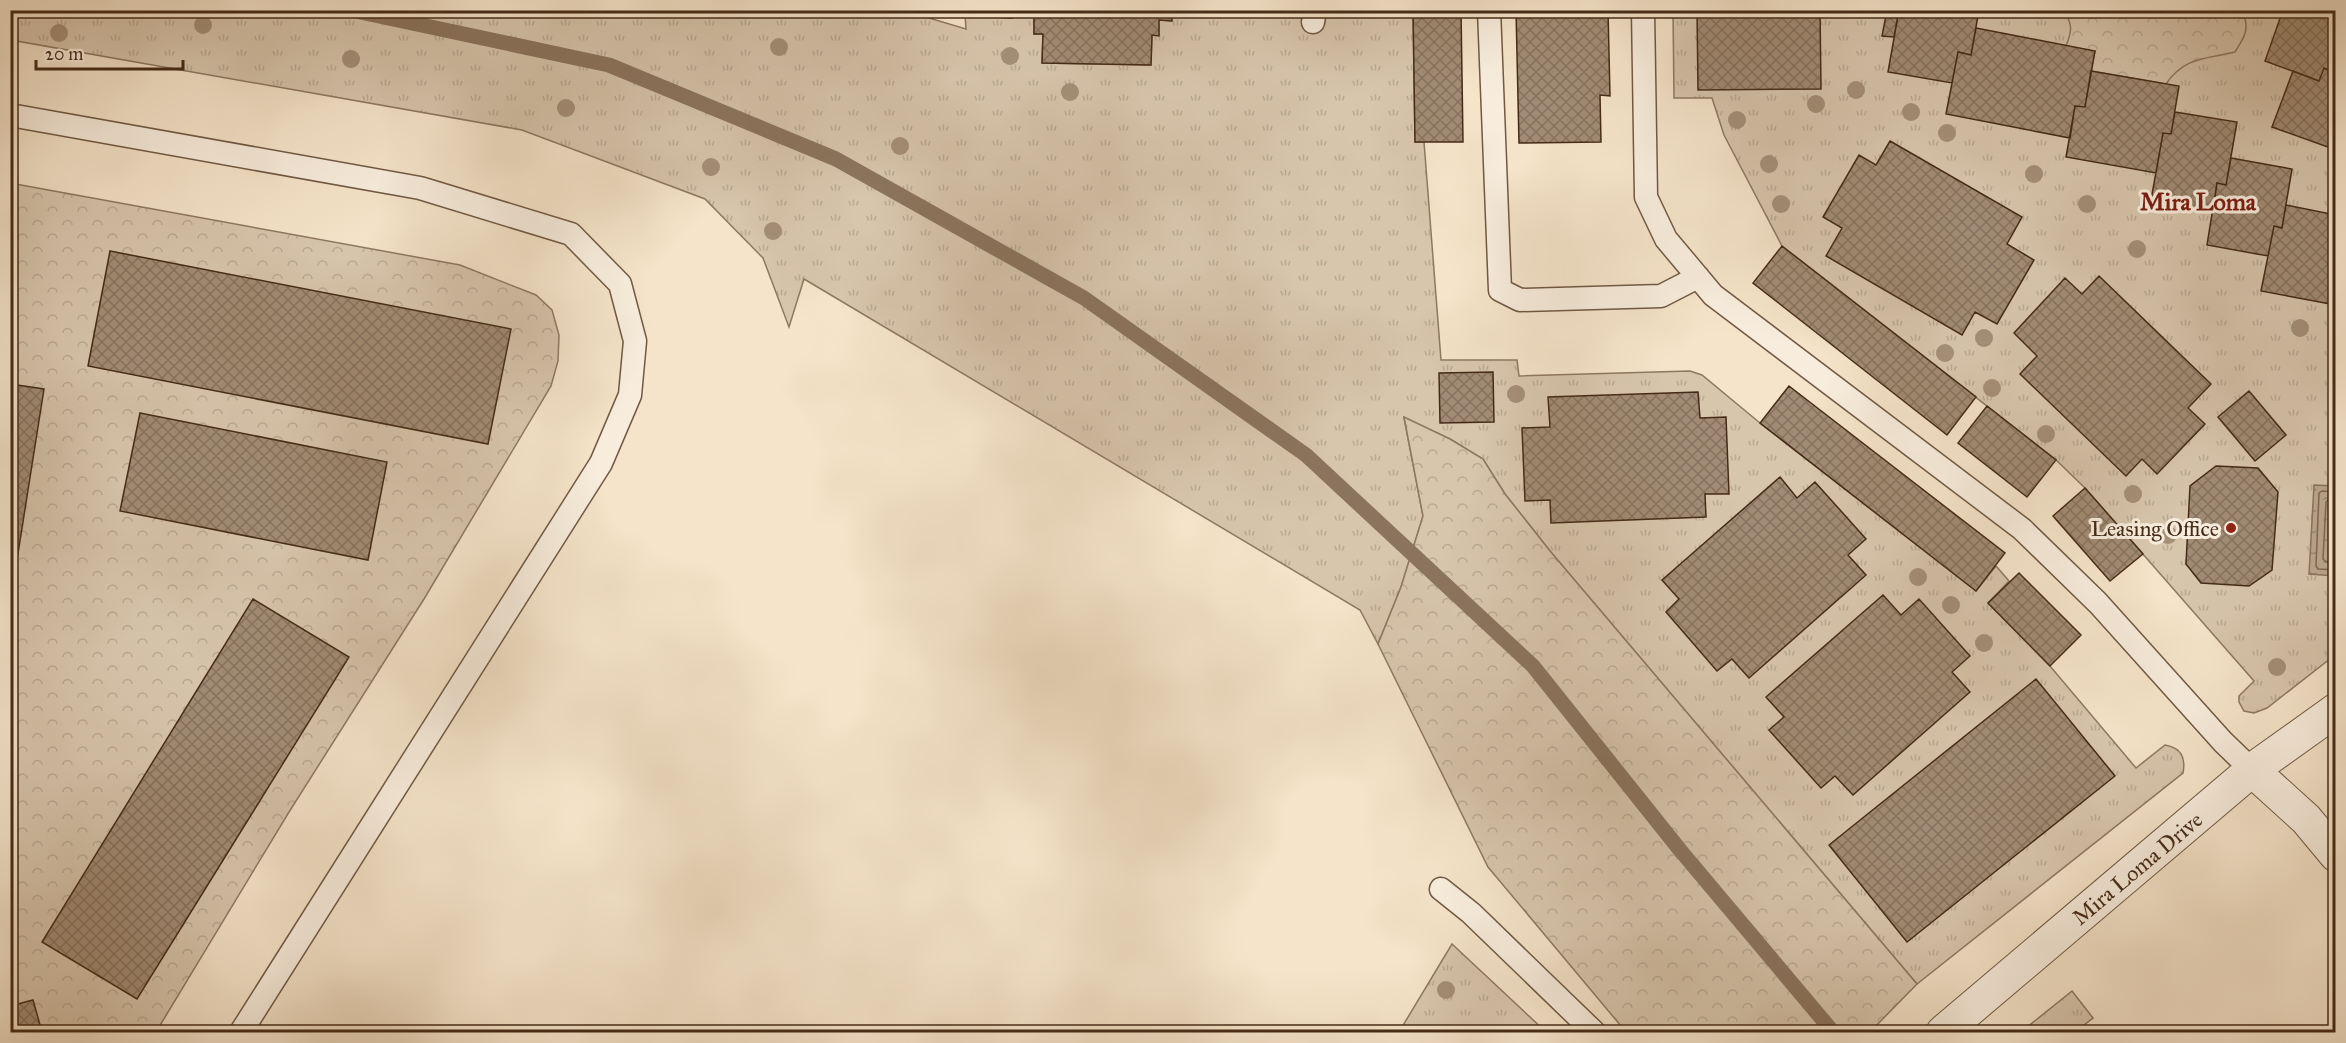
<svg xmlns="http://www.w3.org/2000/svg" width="2346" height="1043" font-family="'IM FELL Great Primer',serif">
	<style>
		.grass { fill: url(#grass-tufts); stroke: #8e7862; stroke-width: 1.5 }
		.forest { fill: url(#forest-crowns); stroke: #8e7862; stroke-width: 1.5 }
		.water { fill: url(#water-ripples); stroke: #8b745e; stroke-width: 1.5 }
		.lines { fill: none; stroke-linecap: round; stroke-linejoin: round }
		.shore { stroke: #7f6852; stroke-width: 1.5 }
		.stream { stroke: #8b745e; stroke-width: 15 }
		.building { fill: url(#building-cross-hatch); stroke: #452b17; stroke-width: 1.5 }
		.service-casing { stroke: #715944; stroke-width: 25 }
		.minor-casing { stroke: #715944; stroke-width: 35 }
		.tertiary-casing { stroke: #715944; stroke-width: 35 }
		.service { stroke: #f8eddd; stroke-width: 22 }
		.minor { stroke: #f8eddd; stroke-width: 33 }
		.tertiary { stroke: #f8eddd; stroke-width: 33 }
		.tree { fill: #a48f78 }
		.poi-dot { fill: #8f2418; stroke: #f8eddd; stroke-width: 2 }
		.labels { text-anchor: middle; stroke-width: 6; stroke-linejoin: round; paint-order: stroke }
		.poi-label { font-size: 22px; fill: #452b17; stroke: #f8eddd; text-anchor: end }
		.street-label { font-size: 22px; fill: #452b17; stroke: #f8eddd }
		.neighbourhood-label { font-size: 24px; font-weight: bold; fill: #7a1f14; stroke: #f8eddd }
	</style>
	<defs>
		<pattern id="grass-tufts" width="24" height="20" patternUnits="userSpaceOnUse" patternTransform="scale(1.5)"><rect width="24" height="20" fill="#d7c5ac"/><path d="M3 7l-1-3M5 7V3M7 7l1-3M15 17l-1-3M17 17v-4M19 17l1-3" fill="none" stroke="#baa993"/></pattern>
		<pattern id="forest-crowns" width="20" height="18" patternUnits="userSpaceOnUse" patternTransform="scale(1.5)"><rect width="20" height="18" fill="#d7c5ac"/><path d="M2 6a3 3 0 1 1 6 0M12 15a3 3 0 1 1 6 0" fill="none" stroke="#baa993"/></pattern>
		<pattern id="water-ripples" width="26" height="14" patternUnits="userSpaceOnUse" patternTransform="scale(1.5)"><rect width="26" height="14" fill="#b9a58d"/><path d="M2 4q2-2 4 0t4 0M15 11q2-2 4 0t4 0" fill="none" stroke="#988772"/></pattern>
		<pattern id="building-cross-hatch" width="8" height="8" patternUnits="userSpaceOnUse" patternTransform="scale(1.5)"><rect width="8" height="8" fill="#a18b74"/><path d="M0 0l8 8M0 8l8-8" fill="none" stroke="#85725e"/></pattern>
	</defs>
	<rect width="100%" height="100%" fill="#f5e4ca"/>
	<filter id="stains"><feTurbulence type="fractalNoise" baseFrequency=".00333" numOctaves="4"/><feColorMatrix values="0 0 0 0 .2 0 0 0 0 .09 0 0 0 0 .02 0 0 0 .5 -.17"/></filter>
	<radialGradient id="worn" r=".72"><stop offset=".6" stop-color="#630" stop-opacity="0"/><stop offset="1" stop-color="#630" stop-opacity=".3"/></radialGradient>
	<path class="grass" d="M902,10L966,29L965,15L1011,18L1012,11L1026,10V17H1034V34H1043L1042,63L1151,65L1152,35H1159V20L1171,21L1172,11H1413L1415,142H1424L1441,360H1517L1519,376L1690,371L1702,375L1760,423L1976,591L1996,566L2009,581L1988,603L2050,666L2136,768L2165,745C2181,748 2186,757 2183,773L1917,984L1550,551L1505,494L1483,459L1450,439L1404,418L1423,516L1401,587L1378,644L1360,610L804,279L789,327L763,258L705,199L522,130L11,40L10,11Z
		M2211,10L2243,16L2246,11H2335V655L2267,708L2254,713L2244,711L2239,702V696L2254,681L2085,488L2056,460L1782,246L1724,135L1712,98H1674L1673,11Z
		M1452,944L1546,1032H1399Z
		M2072,991L2093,1018L2075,1032H2021Z"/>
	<path class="forest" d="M2063,11H2211L2244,16C2250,31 2242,40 2235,52C2205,59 2184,57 2166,84L2091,71L2095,51L2066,46C2072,31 2073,23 2063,11Z
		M10,183L460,265L536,295L552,310L559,335L558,361L551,386L424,599L289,812L156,1032H11Z
		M1404,417L1450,439L1483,459L1505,494L1550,551L1917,984L1870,1032H1626L1488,867L1378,644L1401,587L1423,516Z"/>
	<path class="water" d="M2314,485L2335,486V576L2309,574Z"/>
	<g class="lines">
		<path class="shore" d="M2336,492L2322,491L2319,493L2316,566L2318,569L2336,570
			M2336,499H2329L2326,502L2323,559L2326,562H2336"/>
		<path class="stream" d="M351,10L609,65L836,159L1084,298L1306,455L1533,666L1680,850L1833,1032"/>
	</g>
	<path class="building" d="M966,10H1012V18L965,15Z
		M1026,10H1172V21L1159,20V36L1152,35L1151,65L1042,63L1043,34H1034V17H1026Z
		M1413,10H1461L1463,142H1415Z
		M1516,10H1608L1610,96L1600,95L1601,142L1519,143Z
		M1697,10H1820L1821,89L1698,90Z
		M1887,10H1899L1894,37L1882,36Z
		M1899,10H1979L1971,55L1958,52L1952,83L1888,72Z
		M2283,10H2336V73L2324,68L2319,81L2265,61Z
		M1976,28L2095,51L2085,107L2075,106L2070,138L1946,114L1958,52L1971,55Z
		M2324,68L2336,73V150L2272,127L2293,71L2319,81Z
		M2091,71L2179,86L2171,134L2163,133L2156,173L2066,157L2075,106L2085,107Z
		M2175,112L2237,122L2226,185L2217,183L2213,212L2151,200L2163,133L2171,134Z
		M1890,141L2022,217L2007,244L2034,260L1997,324L1975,312L1962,335L1826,256L1842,228L1823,217L1859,155L1876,165Z
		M2231,158L2292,169L2282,228L2274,226L2268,256L2207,245L2217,183L2226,185Z
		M2286,205L2336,215V305L2261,291L2274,226L2282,228Z
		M1782,246L1976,397L1947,435L1753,283Z
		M110,251L511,329L488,444L88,366Z
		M2099,276L2211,384L2188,408L2205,424L2157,474L2142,459L2126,476L2020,374L2037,356L2014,333L2065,278L2082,294Z
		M1493,372L1494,422L1440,423L1439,373Z
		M10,384L44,389L10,604Z
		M1789,386L2005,553L1976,591L1760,423Z
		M2249,391L2286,435L2255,461L2218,417Z
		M1698,392L1700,418L1726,417L1729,494H1705L1706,517L1551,523L1550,500L1525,501L1522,428L1550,427L1548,397Z
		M1987,406L2056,460L2027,497L1958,443Z
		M140,413L387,462L368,560L120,511Z
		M2216,466L2258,468L2278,492L2272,570L2249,586L2201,583L2186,564L2190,486Z
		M1780,477L1797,498L1815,482L1866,539L1848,555L1866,575L1749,678L1732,659L1717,671L1666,612L1679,599L1662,580Z
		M2085,488L2143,554L2110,581L2053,516Z
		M2019,573L2081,635L2050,666L1988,603Z
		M1883,595L1901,615L1919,599L1970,656L1952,672L1970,692L1853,795L1835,776L1821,788L1769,730L1784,717L1766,697Z
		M253,599L349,657L137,999L42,942Z
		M2036,679L2115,776L1907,942L1829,845Z
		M33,1000L42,1032H10V1006Z"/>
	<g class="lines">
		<g class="service-casing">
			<path id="service" d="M1489,10L1500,290L1520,300L1661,296L1698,277
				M1643,10L1646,197L1666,239L1713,295L2022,529L2098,603L2223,742L2252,770
				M1313,22L1315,10
				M10,115L420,188L571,234L620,284L635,341L630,395L601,463L241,1032
				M1441,889L1471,913L1594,1032"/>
		</g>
		<g class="minor-casing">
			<path id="minor" d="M2336,710L2252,770L2306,819L2336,855"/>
		</g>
		<g class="tertiary-casing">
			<path id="tertiary" d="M1943,1032L2252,770"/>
		</g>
		<use href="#service" class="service"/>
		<use href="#minor" class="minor"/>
		<use href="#tertiary" class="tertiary"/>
	</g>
	<g class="tree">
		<circle cx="203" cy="25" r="9"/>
		<circle cx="59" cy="33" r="9"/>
		<circle cx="779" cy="47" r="9"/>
		<circle cx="1010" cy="56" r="9"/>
		<circle cx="351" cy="59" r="9"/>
		<circle cx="1856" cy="90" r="9"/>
		<circle cx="1070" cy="92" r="9"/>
		<circle cx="1816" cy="104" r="9"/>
		<circle cx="566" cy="108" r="9"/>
		<circle cx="1911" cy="112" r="9"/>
		<circle cx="1737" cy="120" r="9"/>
		<circle cx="1947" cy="133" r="9"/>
		<circle cx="900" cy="146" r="9"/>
		<circle cx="1769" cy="164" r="9"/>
		<circle cx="711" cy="167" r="9"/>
		<circle cx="2034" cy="174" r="9"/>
		<circle cx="1781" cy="204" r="9"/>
		<circle cx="2087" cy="204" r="9"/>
		<circle cx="773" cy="231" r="9"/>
		<circle cx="2137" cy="249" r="9"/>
		<circle cx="2300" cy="328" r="9"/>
		<circle cx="1984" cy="338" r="9"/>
		<circle cx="1945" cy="353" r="9"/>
		<circle cx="1992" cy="388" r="9"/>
		<circle cx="1516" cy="394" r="9"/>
		<circle cx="2046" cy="434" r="9"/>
		<circle cx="2133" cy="494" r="9"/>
		<circle cx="2168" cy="535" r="9"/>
		<circle cx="1918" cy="577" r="9"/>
		<circle cx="1951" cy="605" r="9"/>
		<circle cx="1984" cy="643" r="9"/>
		<circle cx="2277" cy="667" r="9"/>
		<circle cx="1446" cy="990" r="9"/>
	</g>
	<circle class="poi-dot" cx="2231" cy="528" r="6"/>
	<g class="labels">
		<g class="poi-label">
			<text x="2219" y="536">Leasing Office</text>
		</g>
		<g class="street-label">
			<text transform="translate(2137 868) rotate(-40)" y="8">Mira Loma Drive</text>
		</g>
		<g class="neighbourhood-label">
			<text x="2198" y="210">Mira Loma</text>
		</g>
	</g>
	<rect width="2346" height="1043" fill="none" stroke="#f5e4ca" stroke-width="36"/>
	<rect x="12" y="12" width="2322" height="1019" fill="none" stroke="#452b17" stroke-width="3"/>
	<rect x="18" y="18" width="2310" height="1007" fill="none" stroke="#452b17" stroke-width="1.5"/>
	<path d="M36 60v9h147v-9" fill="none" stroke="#452b17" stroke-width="3"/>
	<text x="45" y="60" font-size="18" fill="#452b17" stroke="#f8eddd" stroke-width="4.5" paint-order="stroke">20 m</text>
	<rect width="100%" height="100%" filter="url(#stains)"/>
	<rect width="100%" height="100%" fill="url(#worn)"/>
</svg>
